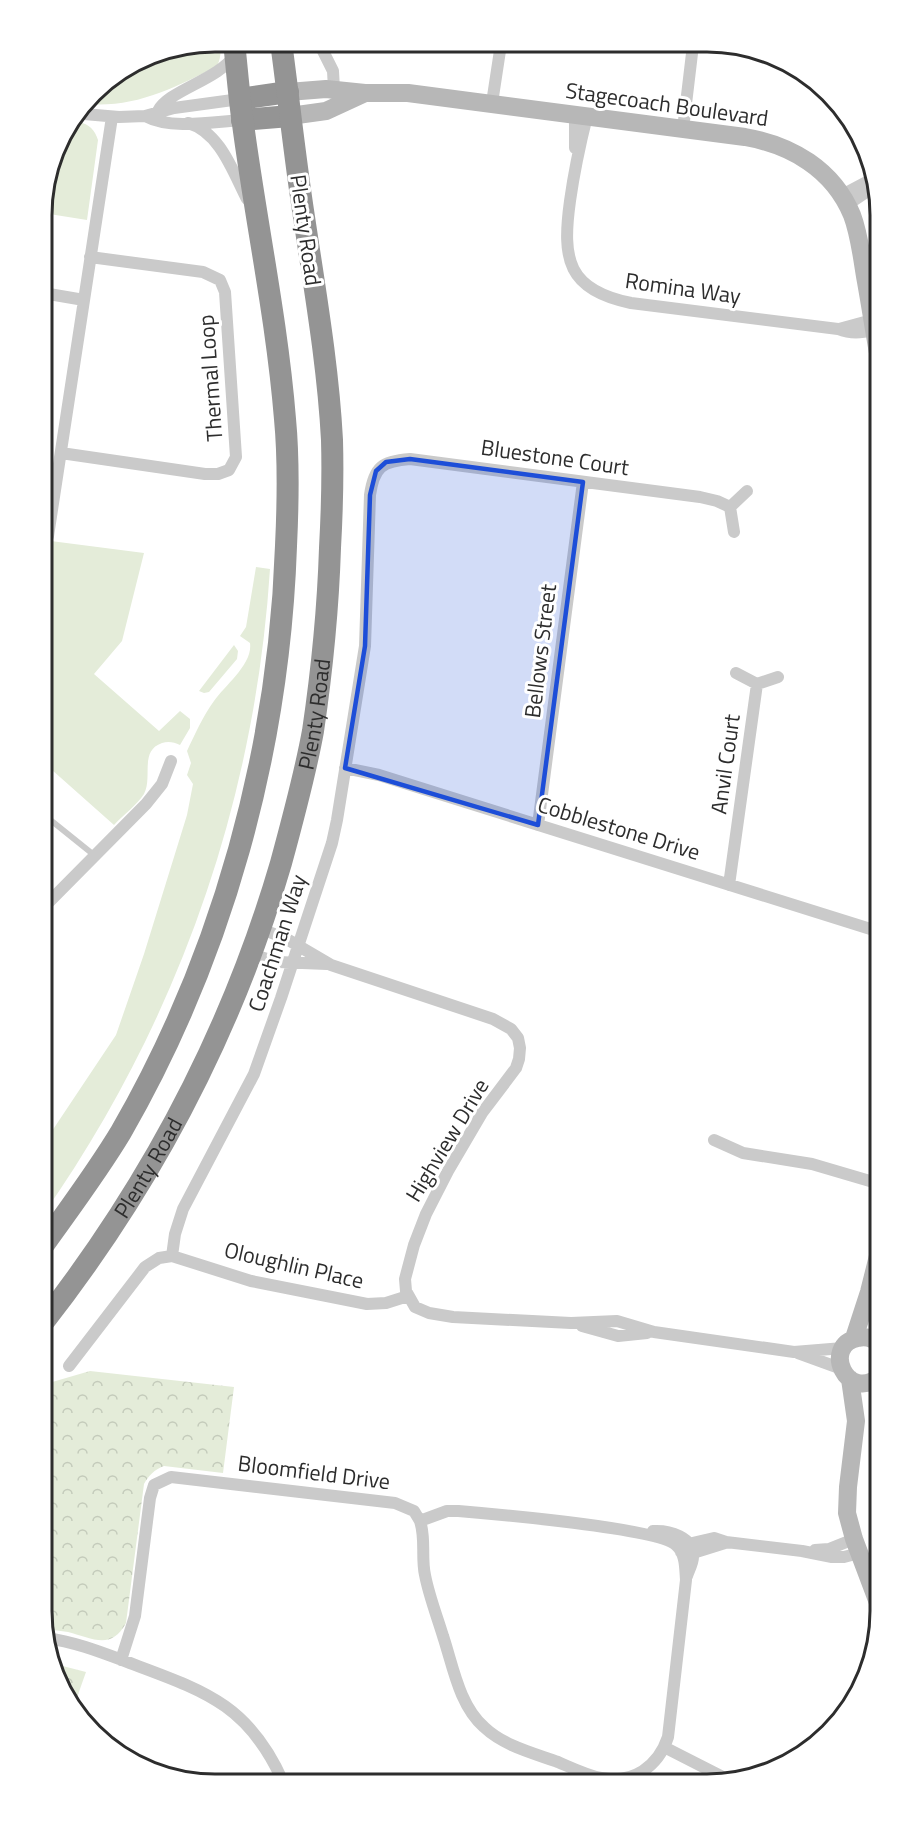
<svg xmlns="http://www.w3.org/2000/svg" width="922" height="1827" font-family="'Titillium Web',sans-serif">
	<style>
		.grass { fill: #e4ecd9 }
		.park { fill: url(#park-crowns) }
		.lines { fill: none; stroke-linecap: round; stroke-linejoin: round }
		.lane { stroke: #cacaca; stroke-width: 6 }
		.street { stroke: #cacaca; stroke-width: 12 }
		.secondary { stroke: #b7b7b7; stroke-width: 18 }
		.highway { stroke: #949494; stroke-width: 22 }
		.marked { fill: #1d4ed8; fill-opacity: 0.2; stroke: #1d4ed8; stroke-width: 4.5; stroke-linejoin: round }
		.labels { text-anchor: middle; stroke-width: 6; stroke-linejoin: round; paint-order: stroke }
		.street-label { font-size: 22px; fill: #2d2d2d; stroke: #fff }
		.rim { fill: none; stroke: #2d2d2d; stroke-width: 3 }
	</style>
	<defs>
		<pattern id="park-crowns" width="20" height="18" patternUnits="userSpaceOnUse" patternTransform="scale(1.5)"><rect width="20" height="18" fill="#e4ecd9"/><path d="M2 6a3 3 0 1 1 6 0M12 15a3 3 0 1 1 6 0" fill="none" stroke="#c4cbbb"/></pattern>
	</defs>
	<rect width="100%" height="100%" fill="#fff"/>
	<path class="grass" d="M216,42H220C221,51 221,58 217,66C175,88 135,108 87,104L101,85L150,55Z
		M80,113L79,122C89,124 95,130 98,140L87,220L43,213V194L60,139Z
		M43,540L144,553L122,641L94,674L159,731L180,711L190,719V728L180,745C174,742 168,741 162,743C139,751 153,777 144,794C137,805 123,815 114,825L43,762Z
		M256,567L270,569C255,803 177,1024 42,1216V1146L116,1035L144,954L187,815L193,784L187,775L191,763L187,751C195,734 203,716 214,701C225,685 253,664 250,643L240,636L246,627Z
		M234,645L238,651L237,659L209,692L204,693L199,691Z"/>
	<path class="park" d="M90,1371L234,1387L223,1473L164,1466C154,1470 149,1475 144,1484L126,1623C111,1651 92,1638 68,1632C61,1631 53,1630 45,1629L42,1611V1385Z
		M51,1663L86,1672L75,1703L51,1667Z"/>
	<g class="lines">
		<path class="lane" d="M43,814L94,855"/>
		<path class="street" d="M319,43L333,71L334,89
			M492,103L501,44
			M158,111C167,91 218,80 235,55
			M84,114L119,117L145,116L174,108L240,99
			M575,114V148
			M145,116C171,130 213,122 242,120
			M587,116C580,144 574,172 570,201C562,259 567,290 631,303L838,329C851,334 861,333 874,330
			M188,123C220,132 233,172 247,199
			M683,129L693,45
			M842,195L874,178
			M847,205L875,186
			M43,293L84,300
			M839,329L872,320
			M61,453L205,474H218L229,470L236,457L225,292L220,280L203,272L90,257
			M734,532L730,507L747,491
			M48,536L112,117
			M736,673L757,684L778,677
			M345,768L379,775L880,932
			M538,825L583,482
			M729,885L757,684
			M43,908L146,804L162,784L171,761
			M261,929L285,938L331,965L493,1019L511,1029L518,1038L520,1048L519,1059L516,1068L482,1113L448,1171L426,1214L414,1245L405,1279L406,1291L415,1307L429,1313L453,1317L571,1323L617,1321L654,1332L794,1352L843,1348
			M250,954L278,962L327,964
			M714,1140L743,1153L812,1164L880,1184
			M172,1256L251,1281L367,1304L386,1303L408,1296
			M582,1326L618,1336L647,1333
			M798,1353L842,1369
			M69,1366L145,1267L159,1258L172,1256L175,1234L183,1209L254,1074L281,998L332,843L337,820L365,646L370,495C374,467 382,461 410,459L700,497L717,501L730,507
			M653,1531C669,1530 694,1537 693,1557C693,1563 689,1570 687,1576
			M815,1550L829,1549L854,1539
			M681,1552L688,1544L714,1538L726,1542L802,1551L832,1557H844L859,1553
			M687,1552L693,1553L725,1543
			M46,1638C76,1642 103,1653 130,1663C205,1691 250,1705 284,1784
			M121,1660L135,1616L150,1498L154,1485L171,1477L395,1503L414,1511L420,1521L447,1511H458C493,1514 657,1528 676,1545C686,1554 685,1568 686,1580L668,1737C658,1767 633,1784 601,1778C586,1775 572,1768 558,1762C533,1753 504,1746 484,1727C459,1705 453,1666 443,1636C437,1616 429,1596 425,1575C421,1557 426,1539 420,1521
			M664,1747L721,1776"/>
		<path class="secondary" d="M288,92L326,89L365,93H408L745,137C791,145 833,169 852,215C860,236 862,260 866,282C871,310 875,337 880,364
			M290,116L326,111L365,93
			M854,1338L869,1292L880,1248
			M880,1376C847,1404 821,1345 858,1338C866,1336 873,1338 880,1344
			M850,1379L856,1421L848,1487L847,1513L854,1539L880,1608"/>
		<g class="highway">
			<path d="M240,99L288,92"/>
			<path d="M242,120L290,116"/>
			<path d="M42,1247C69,1209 97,1172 121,1132C223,955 279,750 286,546C288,504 289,461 285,419C277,320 256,222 243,124C239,97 237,69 234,42"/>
			<path id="s1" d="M42,1324C150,1186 232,1031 281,863C293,819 305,775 313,731C322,670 328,610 330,548C332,512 333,476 332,440C328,365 315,291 304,217C295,159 289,101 281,42"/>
		</g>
	</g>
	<path class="marked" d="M410,459L583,482L538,825L345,768L365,646L370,495L376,471L386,462Z"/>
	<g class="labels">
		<g class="street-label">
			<text transform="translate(667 104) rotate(8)" y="8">Stagecoach Boulevard</text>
			<text transform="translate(306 230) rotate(82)" y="8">Plenty Road</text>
			<text transform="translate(683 288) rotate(8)" y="8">Romina Way</text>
			<text transform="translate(210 378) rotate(-94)" y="8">Thermal Loop</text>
			<text transform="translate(555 457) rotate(8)" y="8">Bluestone Court</text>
			<text transform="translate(540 651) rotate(-83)" y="8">Bellows Street</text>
			<text dy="8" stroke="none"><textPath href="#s1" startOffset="675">Plenty Road</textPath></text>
			<text transform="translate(725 764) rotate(-82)" y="8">Anvil Court</text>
			<text transform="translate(619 828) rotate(17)" y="8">Cobblestone Drive</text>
			<text transform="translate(277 943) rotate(-72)" y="8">Coachman Way</text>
			<text transform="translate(447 1140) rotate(-59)" y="8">Highview Drive</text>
			<text dy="8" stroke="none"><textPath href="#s1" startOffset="189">Plenty Road</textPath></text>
			<text transform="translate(294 1265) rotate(13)" y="8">Oloughlin Place</text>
			<text transform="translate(314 1472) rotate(7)" y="8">Bloomfield Drive</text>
		</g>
	</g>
	<path d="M0 0H922V1827H0ZM215 52H707A163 163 0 0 1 870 215V1611A163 163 0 0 1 707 1774H215A163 163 0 0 1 52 1611V215A163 163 0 0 1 215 52Z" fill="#fff" fill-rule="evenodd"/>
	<path class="rim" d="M215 52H707A163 163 0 0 1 870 215V1611A163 163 0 0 1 707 1774H215A163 163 0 0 1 52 1611V215A163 163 0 0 1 215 52Z"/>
</svg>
